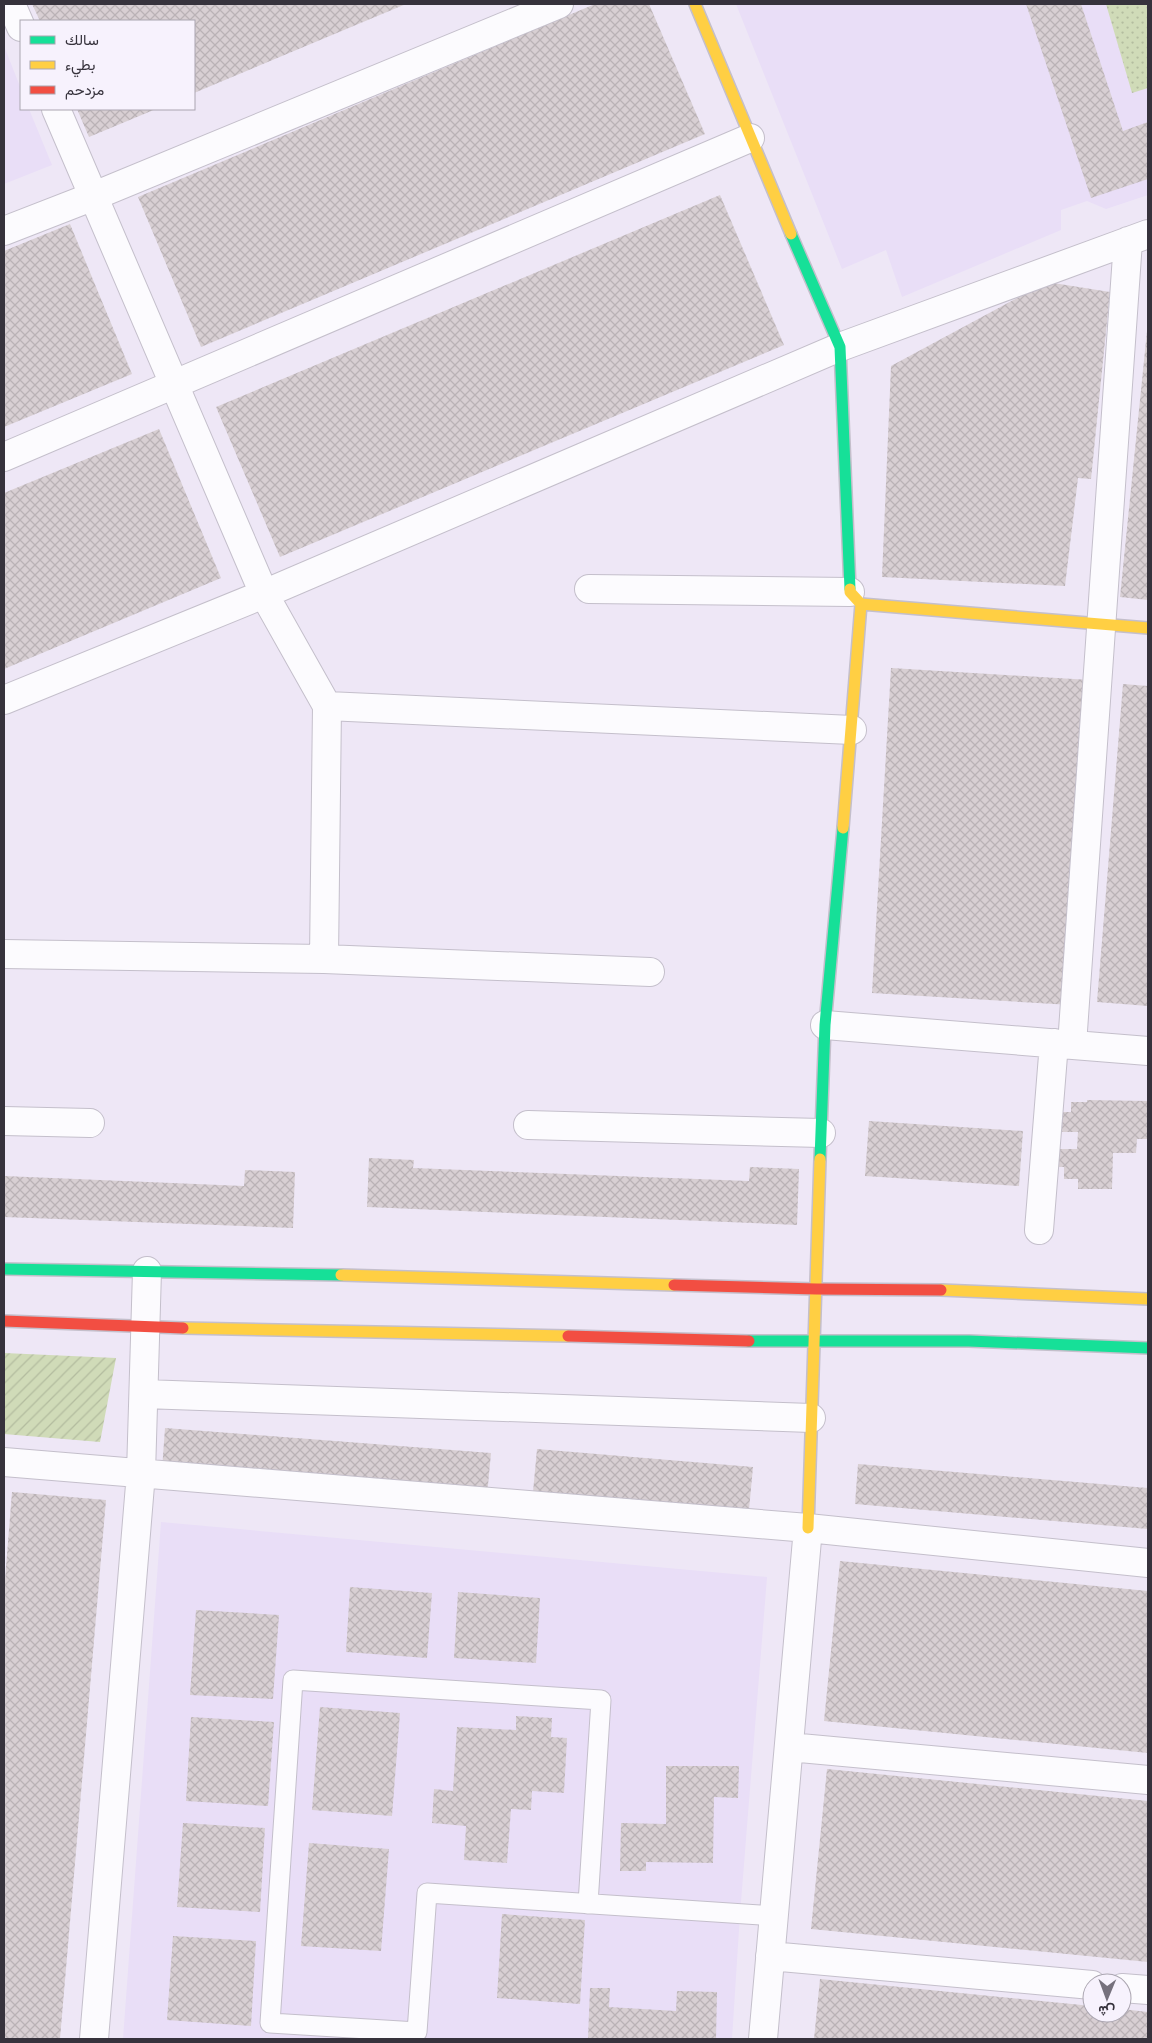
<svg xmlns="http://www.w3.org/2000/svg" width="1152" height="2043" font-family="Spectral,Vazirmatn,serif">
	<style>
		.built { fill: #e9def7 }
		.park { fill: url(#park-dots) }
		.garden { fill: url(#garden-furrows) }
		.building { fill: url(#building-cross-hatch) }
		.lines { fill: none; stroke-linecap: round; stroke-linejoin: round }
		.lane-casing { stroke: #c4bfcb; stroke-width: 21 }
		.street-casing { stroke: #c4bfcb; stroke-width: 30 }
		.fast-casing { stroke: #c4bfcb; stroke-width: 14 }
		.slow-casing { stroke: #c4bfcb; stroke-width: 14 }
		.jam-casing { stroke: #c4bfcb; stroke-width: 14 }
		.lane { stroke: #fcfbfe; stroke-width: 19 }
		.street { stroke: #fcfbfe; stroke-width: 28 }
		.fast { stroke: #16e098; stroke-width: 11 }
		.slow { stroke: #ffcf43; stroke-width: 11 }
		.jam { stroke: #f24e42; stroke-width: 11 }
	</style>
	<defs>
		<pattern id="park-dots" width="8" height="8" patternUnits="userSpaceOnUse" patternTransform="scale(1.25)"><rect width="8" height="8" fill="#d0dbb8"/><path d="M2 2h.1M6 6h.1" fill="none" stroke="#b3bc9f" stroke-width="1.8" stroke-linecap="round"/></pattern>
		<pattern id="garden-furrows" width="10" height="10" patternUnits="userSpaceOnUse" patternTransform="scale(1.25)"><rect width="10" height="10" fill="#d0dbb8"/><path d="M-1 1l2-2M0 10L10 0M9 11l2-2" fill="none" stroke="#b3bc9f"/></pattern>
		<pattern id="building-cross-hatch" width="8" height="8" patternUnits="userSpaceOnUse" patternTransform="scale(1.25)"><rect width="8" height="8" fill="#d8cfd3"/><path d="M0 0l8 8M0 8l8-8" fill="none" stroke="#bab2b6"/></pattern>
	</defs>
	<rect width="100%" height="100%" fill="#eee7f6"/>
	<path class="built" d="M736,4H1148V195L1106,209L1087,201L1061,210V230L902,297L886,250L842,269Z
		M4,46L21,89V109H29L52,165L4,184Z
		M161,1522L767,1577L740,1914L732,2039H123Z"/>
	<path class="park" d="M1106,4H1148V88L1132,93Z"/>
	<path class="garden" d="M4,1353L116,1358L100,1442L4,1434Z"/>
	<path class="building" d="M32,4H406L194,93V21H40Z
		M595,4H649L705,134L201,347L138,197Z
		M1026,4H1081L1123,131L1148,122V179L1091,198Z
		M77,109H156L89,137Z
		M720,195L784,345L280,557L216,407Z
		M70,224L132,374L4,427V251Z
		M1047,282L1110,292L1091,479L1078,478L1065,586L882,577L891,366Z
		M1147,331H1148V600L1120,597Z
		M159,429L221,578L4,669V493Z
		M891,668L1090,680L1071,1005L872,993Z
		M1123,684L1148,686V1006L1097,1002Z
		M1087,1100L1148,1101V1139H1137L1136,1153H1113L1112,1189H1078V1179H1064V1167H1053L1054,1149H1077L1078,1132H1060V1112H1071V1102H1087Z
		M869,1121L1023,1131L1019,1186L865,1176Z
		M369,1158L414,1160L413,1168L749,1181L750,1167L799,1169L797,1225L367,1207Z
		M245,1170L295,1172L293,1228L4,1217V1176L244,1186Z
		M165,1428L491,1453L487,1496L162,1470Z
		M537,1449L753,1467L749,1510L533,1492Z
		M858,1464L1148,1488V1529L855,1504Z
		M12,1492L106,1500L60,2039H4V1592Z
		M840,1561L1148,1591V1753L824,1721Z
		M350,1587L432,1593L427,1658L346,1652Z
		M458,1592L540,1598L536,1663L454,1658Z
		M196,1610L279,1615L273,1699L190,1695Z
		M320,1707L400,1713L392,1816L312,1810Z
		M516,1716L552,1718L551,1737L567,1738L564,1793L532,1791L531,1810L511,1809L507,1863L464,1860L466,1826L432,1823L434,1789L453,1791L457,1727L516,1730Z
		M191,1717L274,1722L268,1806L186,1801Z
		M666,1766H739L738,1798L714,1797L713,1863L646,1862V1871H620L621,1823L666,1824Z
		M827,1769L1148,1801V1962L811,1929Z
		M183,1823L265,1828L260,1912L177,1907Z
		M309,1843L389,1849L381,1951L301,1946Z
		M502,1914L585,1920L580,2004L497,1998Z
		M173,1936L256,1941L251,2026L167,2020Z
		M820,1979L1092,2006V2013H1122V2009L1148,2012V2039H814Z
		M590,1988H610L609,2007L676,2011L677,1991L717,1992L716,2039H588Z"/>
	<g class="lines">
		<g class="lane-casing">
			<path id="lane" d="M588,1904L601,1700L293,1680L270,2023L417,2032L427,1893L774,1916"/>
		</g>
		<g class="street-casing">
			<path id="street" d="M11,4L21,27
				M56,109L264,594L327,706L324,959
				M4,231L94,196L559,4
				M4,457L750,138
				M589,589L850,592
				M4,700L264,594L840,347L1148,234
				M327,706L852,730
				M4,954L324,959L650,972
				M825,1025L1148,1051
				M1072,1045L1128,241
				M4,1121L90,1123
				M528,1125L821,1133
				M1039,1230L1054,1043
				M144,1394L811,1418
				M4,1462L808,1528L1148,1563
				M789,1747L1148,1780
				M770,1956L1092,1985
				M1122,1988L1148,1990
				M94,2039L141,1473L147,1271
				M763,2039L808,1528"/>
		</g>
		<g class="fast-casing">
			<path id="fast" d="M791,234L840,347L850,589
				M820,1159L825,1025L843,828
				M4,1269L341,1275
				M749,1341H969L1148,1348"/>
		</g>
		<g class="slow-casing">
			<path id="slow" d="M695,4L791,234
				M861,604L1148,628
				M843,828L861,604L850,592V589
				M341,1275L674,1285
				M941,1290L1148,1299
				M183,1328L568,1336
				M808,1528L820,1159"/>
		</g>
		<g class="jam-casing">
			<path id="jam" d="M674,1285L816,1289L941,1290
				M4,1321L183,1328
				M568,1336L749,1341"/>
		</g>
		<use href="#lane" class="lane"/>
		<use href="#street" class="street"/>
		<use href="#fast" class="fast"/>
		<use href="#slow" class="slow"/>
		<use href="#jam" class="jam"/>
	</g>
	<rect width="1152" height="2043" fill="none" stroke="#36323c" stroke-width="10"/>
	<rect x="20" y="20" width="175" height="90" fill="#f7f2fd" stroke="#aaa5b0"/>
	<rect x="30" y="36" width="25" height="8" fill="#16e098" stroke="#aaa5b0"/>
	<text x="65" y="45" font-size="15" fill="#36323c">سالك</text>
	<rect x="30" y="61" width="25" height="8" fill="#ffcf43" stroke="#aaa5b0"/>
	<text x="65" y="70" font-size="15" fill="#36323c">بطيء</text>
	<rect x="30" y="86" width="25" height="8" fill="#f24e42" stroke="#aaa5b0"/>
	<text x="65" y="95" font-size="15" fill="#36323c">مزدحم</text>
	<g transform="translate(1107 1998) rotate(181)"><circle r="24" fill="#f7f2fd" stroke="#aaa5b0"/>
	<path d="M0-4L9 19L0 12L-9 19Z" fill="#76717d"/>
	<text y="-8" font-size="14" font-weight="bold" text-anchor="middle" fill="#36323c">ش</text>
	</g>
</svg>
